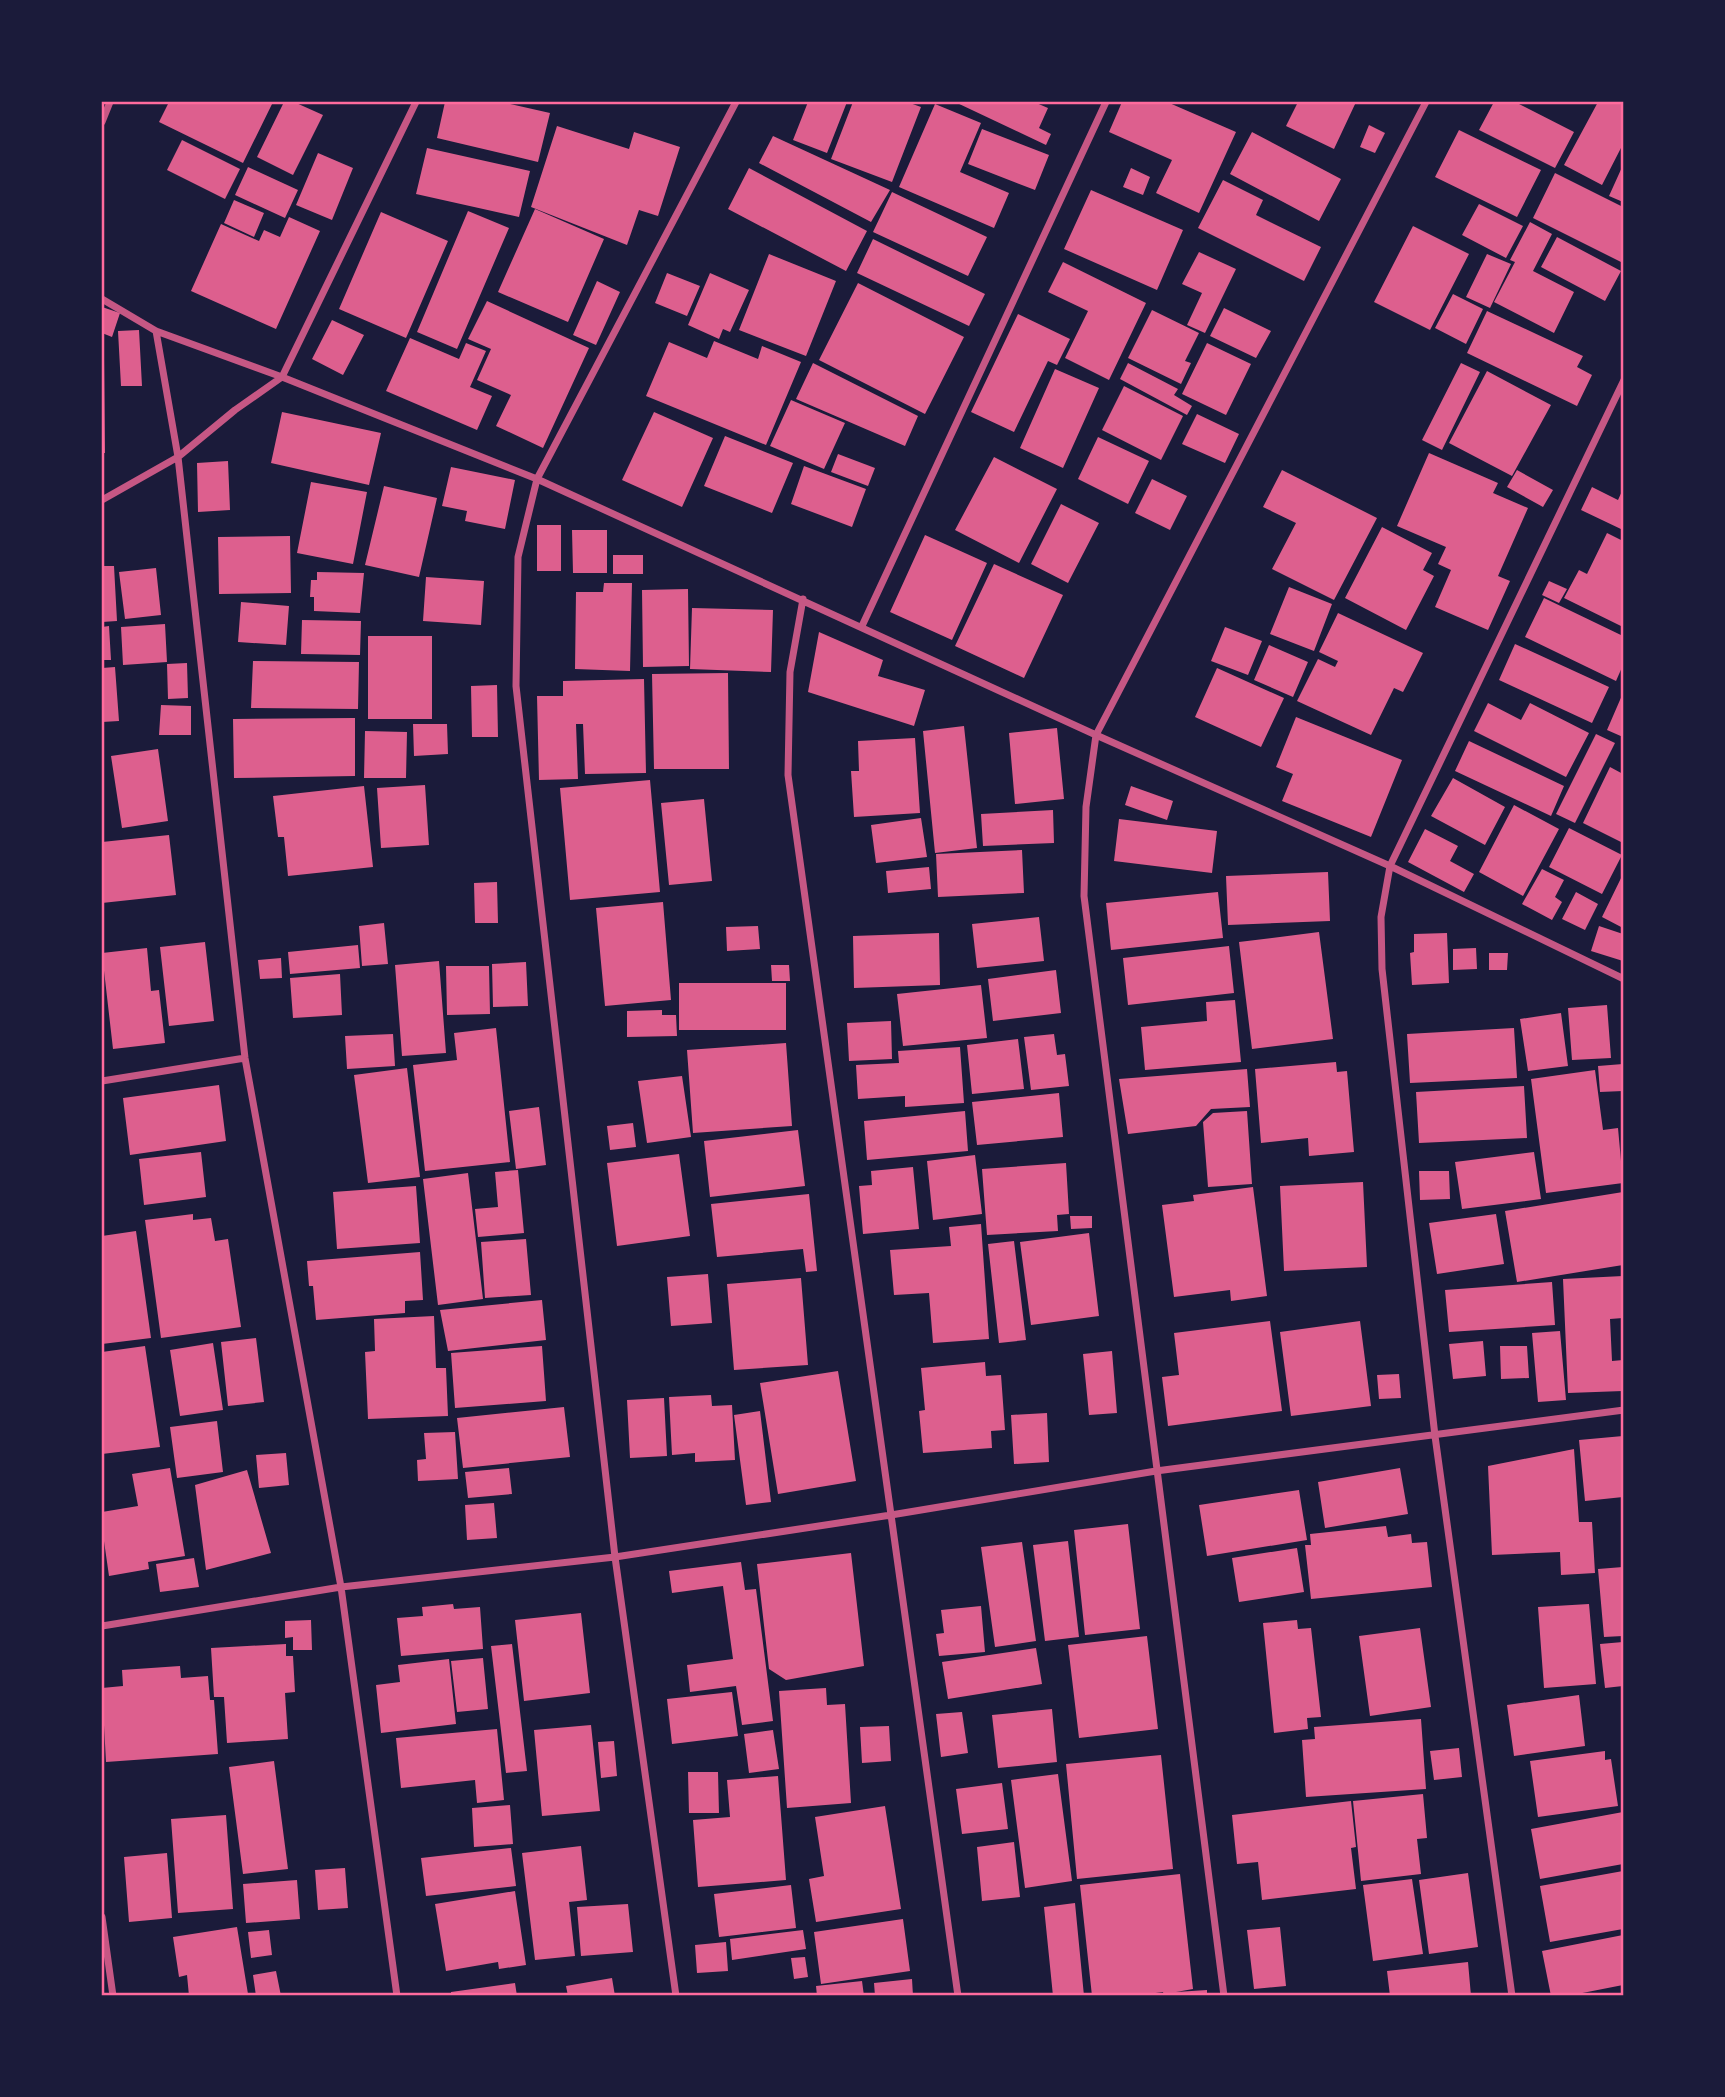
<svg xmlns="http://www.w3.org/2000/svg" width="1725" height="2097" font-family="Ubuntu,sans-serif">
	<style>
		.building { fill: #dd5f8e }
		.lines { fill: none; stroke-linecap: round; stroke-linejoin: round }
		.minor { stroke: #c65784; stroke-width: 7 }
		.neatline { fill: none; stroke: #ff6b9d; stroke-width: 2.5 }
	</style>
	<rect width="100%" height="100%" fill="#1b1b3a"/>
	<path class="building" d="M169,102H273L243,163L159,122Z
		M284,102H294L323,115L293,175L257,157Z
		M445,102H502L550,113L538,162L437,138Z
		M808,102H847L827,153L793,140Z
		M853,102H907L921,107L892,182L831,159Z
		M955,102H1034L1048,108L1039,128L1051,134L1046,145Z
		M1122,102H1167L1236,132L1199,213L1156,193L1172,160L1109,132Z
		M1298,102H1356L1334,149L1286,126Z
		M1494,102H1515L1574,132L1555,168L1479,130Z
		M1598,102H1623V144L1602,185L1564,165Z
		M935,104L981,123L960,172L1009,193L994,228L899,187Z
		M1369,125L1385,133L1375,153L1360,147Z
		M557,126L629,149L634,132L680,147L658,216L639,210L627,245L531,207Z
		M982,129L1049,155L1035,190L968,164Z
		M1459,130L1541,170L1517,217L1435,177Z
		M1252,132L1341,179L1319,221L1230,174Z
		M773,136L890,190L871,222L759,163Z
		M182,140L240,169L225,199L167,170Z
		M427,148L530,171L519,217L416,194Z
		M318,153L353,168L332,220L296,205Z
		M1623,165V202L1609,196Z
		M248,167L298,190L285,218L235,195Z
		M749,168L867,231L846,271L728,209Z
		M1131,168L1150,177L1143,195L1123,187Z
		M1555,173L1623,207V263L1533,218Z
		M1223,180L1263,200L1256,215L1321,247L1304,281L1198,228Z
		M1091,190L1183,230L1157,290L1064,249Z
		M892,192L987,237L968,276L873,232Z
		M234,200L264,213L254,237L224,223Z
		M1479,204L1523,226L1506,258L1462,235Z
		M535,209L604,239L568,322L498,292Z
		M468,211L509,228L457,349L417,332Z
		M381,212L448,241L406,338L339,309Z
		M289,217L320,231L276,329L191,291L221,224L259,241L264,230L280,237Z
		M1530,222L1552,234L1533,271L1574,292L1554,333L1494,302L1515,262L1510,260Z
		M1413,226L1469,254L1430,330L1374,302Z
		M1557,237L1621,271L1605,301L1541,267Z
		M873,239L985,294L969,326L857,273Z
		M1199,252L1236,269L1205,333L1187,325L1202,293L1182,284Z
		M769,254L836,281L806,356L739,330Z
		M1487,254L1511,264L1490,308L1466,297Z
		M1063,262L1146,303L1109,380L1065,358L1088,311L1048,292Z
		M667,273L700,286L687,316L655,303Z
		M710,273L749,290L730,332L723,329L719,339L688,325Z
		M597,281L620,292L596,345L573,335Z
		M858,283L964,337L925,414L819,360Z
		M1453,294L1483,309L1466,344L1435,328Z
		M487,301L589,348L543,448L496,426L511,395L477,380L491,349L468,339Z
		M102,307L120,313L112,337L102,333Z
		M1224,308L1271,331L1256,358L1210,336Z
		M1152,310L1199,333L1185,361L1191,363L1181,384L1128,358Z
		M1487,311L1583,356L1577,367L1592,375L1577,406L1467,353Z
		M1018,314L1070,339L1057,365L1048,361L1014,432L971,412Z
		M332,320L364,335L343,375L312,359Z
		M139,330L142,386H121L118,331Z
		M410,338L459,359L466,343L486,351L470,387L492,396L477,430L386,391Z
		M714,341L758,359L762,346L801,362L766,445L646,396L669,342L707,358Z
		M1207,343L1251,364L1226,415L1182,394Z
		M102,359H104L105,453H102Z
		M813,363L918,416L905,446L796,399Z
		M1128,363L1178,389L1174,395L1192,406L1187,415L1120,379Z
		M1461,363L1480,372L1442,450L1422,440Z
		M1055,369L1099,388L1063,468L1020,448Z
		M1487,371L1551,405L1512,476L1449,443Z
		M1124,386L1183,416L1161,460L1102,430Z
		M791,400L845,423L824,469L770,446Z
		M282,412L381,433L369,485L271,463Z
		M654,412L713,438L682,507L622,480Z
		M1197,414L1239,434L1225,463L1182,444Z
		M725,436L793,463L772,513L704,486Z
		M1098,437L1149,461L1128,504L1078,479Z
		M1429,453L1498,483L1493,493L1528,508L1498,576L1510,581L1488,630L1435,607L1451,570L1438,564L1446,547L1397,526Z
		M838,454L875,468L868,486L831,472Z
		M994,457L1057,489L1019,563L955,530Z
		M228,461L230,510L198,512L197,463Z
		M804,466L866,489L852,527L791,504Z
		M451,467L515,480L505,529L465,521L467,511L442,506Z
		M1282,470L1377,518L1334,600L1272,569L1296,523L1263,507Z
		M1517,470L1553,490L1543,507L1507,487Z
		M1152,479L1187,496L1170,530L1135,513Z
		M311,482L367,492L353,564L297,553Z
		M384,486L437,498L419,577L365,565Z
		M1592,487L1618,500L1623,489V530L1581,510Z
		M1061,504L1099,523L1068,583L1031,564Z
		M537,525H561V571H537Z
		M1382,527L1432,553L1423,570L1434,576L1406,630L1345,598Z
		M572,530H607V573H573Z
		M1607,533L1623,541V627L1564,598L1579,570L1587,574Z
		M925,535L987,563L952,640L890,612Z
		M290,536L291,593L219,594L218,537Z
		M613,555H643V574H613Z
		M994,564L1063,595L1024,678L955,646Z
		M102,566H114L117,621L102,622Z
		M156,568L161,615L125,619L119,572Z
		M317,572L364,573L360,613L314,611V597H310L311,580H317Z
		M426,577L484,581L481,625L423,621Z
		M1549,581L1567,589L1559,603L1542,595Z
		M604,583H632L630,671L575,669L576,592H603Z
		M1289,587L1332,604L1314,651L1270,634Z
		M688,589L689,666L643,667L642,590Z
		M1544,598L1623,636V665L1616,681L1525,637Z
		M241,602L289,606L286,645L238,642Z
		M692,608L773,610L771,672L690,669Z
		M1338,613L1423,653L1403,692L1394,688L1371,735L1297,701L1318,659L1335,667L1338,661L1319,652Z
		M302,620L361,621L360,655L301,654Z
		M165,624L167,662L123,665L121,627Z
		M109,626L111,660H102V627Z
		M1225,627L1262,641L1248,675L1211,661Z
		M819,632L883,660L878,676L925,690L914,726L808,692Z
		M368,636H432V719H368Z
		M1515,644L1609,687L1592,723L1499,680Z
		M1269,645L1308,662L1293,697L1254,680Z
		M253,661L359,662L358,709L251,708Z
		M187,663L188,698L168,699L167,664Z
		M115,667L119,721L102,722V668Z
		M1217,668L1284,698L1261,747L1195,717Z
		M728,673L729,769H654L652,674Z
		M644,679L646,773L585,774L583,724H576L578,779L539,780L537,696H563V681Z
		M497,685L498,737H472L471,686Z
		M1623,693V737L1607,730Z
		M1488,703L1521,720L1530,703L1589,733L1566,777L1474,731Z
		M161,705L191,706V735H159Z
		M1296,717L1402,760L1371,837L1282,801L1293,774L1276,767Z
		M355,718V776L234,778L233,719Z
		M413,724H447L448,754L414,756Z
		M964,726L977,848L935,853L923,731Z
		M1057,728L1064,799L1015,804L1009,733Z
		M365,731L407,732L406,778H364Z
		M1596,734L1615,743L1575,823L1556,814Z
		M915,738L920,813L854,817L851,771H859L858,741Z
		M1469,741L1564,786L1551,816L1455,771Z
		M158,749L168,821L122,828L111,756Z
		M1610,767L1623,774V843L1583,823Z
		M1453,778L1505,807L1485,845L1431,816Z
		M650,780L660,892L570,900L560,788Z
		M425,785L429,845L381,848L377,788Z
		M364,786L373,867L288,876L284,837H278L273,796Z
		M1131,786L1173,801L1167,820L1125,805Z
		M704,799L712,881L669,885L661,803Z
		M1514,805L1559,829L1523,896L1479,872Z
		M1053,810L1054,843L983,846L981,814Z
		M921,818L927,857L876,863L871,825Z
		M1119,819L1217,831L1212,873L1114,861Z
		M1569,828L1622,855L1602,894L1549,867Z
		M1425,829L1458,846L1450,861L1474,874L1464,892L1408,862Z
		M169,835L176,895L102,903V842Z
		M1022,850L1024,893L938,897L936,854Z
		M929,867L931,889L888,893L886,871Z
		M1542,869L1564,880L1555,897L1562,902L1552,920L1522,904Z
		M1328,872L1330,921L1228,925L1226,876Z
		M1623,874V928L1602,917Z
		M497,882L498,923H475L474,883Z
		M1218,892L1223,938L1111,950L1106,903Z
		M1576,892L1598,904L1585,930L1562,919Z
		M663,902L671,1000L605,1006L596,908Z
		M1039,917L1044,961L977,968L972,924Z
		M384,923L388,964L362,966L359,926Z
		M758,926L760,949L727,951L726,927Z
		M1599,926L1623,934V961L1591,951Z
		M1319,932L1333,1039L1252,1049L1239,942Z
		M939,933L940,985L854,988L853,936Z
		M1447,933L1449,983L1412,985L1410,953L1414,952V934Z
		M205,942L214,1021L169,1026L160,947Z
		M358,945L360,968L290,974L288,952Z
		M1229,946L1234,993L1128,1005L1123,958Z
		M147,948L151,991L159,990L165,1043L113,1049L102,953Z
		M1476,948L1477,969L1453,970V949Z
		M1489,953H1508L1507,970H1489Z
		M281,958L282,978L260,979L258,960Z
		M439,961L446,1053L402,1056L395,965Z
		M526,962L528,1006L493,1007L492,964Z
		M771,965H789L790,981H772Z
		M446,966H489L490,1014L447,1015Z
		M1056,970L1061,1013L993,1021L988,979Z
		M340,974L342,1015L293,1018L290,978Z
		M679,983H786V1030H679Z
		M981,985L987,1038L903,1046L897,994Z
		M1235,1000L1241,1062L1145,1070L1141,1027L1207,1021L1206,1002Z
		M1607,1005L1611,1058L1572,1060L1568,1008Z
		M662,1010V1015H676L677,1036L627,1037V1011Z
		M1561,1013L1568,1066L1528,1071L1520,1019Z
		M891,1021L892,1059L849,1061L847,1023Z
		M496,1028L510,1162L425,1171L413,1065L457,1060L454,1033Z
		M1514,1028L1517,1078L1410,1083L1407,1034Z
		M393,1034L395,1066L347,1069L345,1036Z
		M1054,1034L1057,1055L1065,1054L1069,1086L1031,1090L1024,1037Z
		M1018,1039L1024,1089L972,1094L967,1045Z
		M786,1043L792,1126L693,1133L687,1050Z
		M960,1047L964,1103L905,1107V1096L858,1099L856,1065L899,1063L898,1051Z
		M1336,1062L1337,1072L1347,1071L1354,1152L1309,1156L1308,1138L1261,1143L1255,1069Z
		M1623,1064V1091L1600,1092L1598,1066Z
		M407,1068L420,1177L368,1183L354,1075Z
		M1247,1069L1250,1107L1211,1109L1196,1126L1128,1134L1119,1079Z
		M1595,1070L1603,1130L1618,1128L1623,1183L1546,1193L1531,1079Z
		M682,1076L691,1137L647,1143L638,1081Z
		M219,1085L226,1141L130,1155L123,1098Z
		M1524,1086L1527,1138L1419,1143L1416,1092Z
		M1059,1093L1063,1137L977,1145L972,1102Z
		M539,1107L546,1165L516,1169L509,1111Z
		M965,1111L968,1151L867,1160L864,1121Z
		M1247,1111L1252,1184L1208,1187L1203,1122L1213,1113Z
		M633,1123L636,1147L610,1150L607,1126Z
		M798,1130L805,1186L710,1197L704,1141Z
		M201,1152L206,1197L144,1205L139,1159Z
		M1534,1152L1541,1199L1462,1209L1455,1162Z
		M679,1154L690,1236L617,1246L607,1163Z
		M975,1155L982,1214L933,1220L927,1161Z
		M1066,1163L1069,1214L1057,1215L1058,1231L987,1235L982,1169Z
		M913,1167L919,1229L863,1234L859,1186L872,1185L871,1171Z
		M518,1170L524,1233L478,1237L475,1209L498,1207L495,1172Z
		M1419,1171H1449L1450,1199L1420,1200Z
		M468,1173L483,1299L438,1305L423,1179Z
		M1363,1182L1367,1267L1284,1271L1280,1186Z
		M416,1186L420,1243L337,1249L333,1192Z
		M1253,1187L1267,1296L1231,1301L1230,1290L1174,1297L1162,1205L1194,1201L1193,1195Z
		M1623,1192V1265L1517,1282L1505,1211Z
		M809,1194L817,1271L806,1272L803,1249L717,1257L711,1204Z
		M193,1214V1220L211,1218L215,1241L228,1239L241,1327L161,1338L145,1220Z
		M1496,1214L1504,1264L1437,1274L1429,1223Z
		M1070,1216H1092V1228L1071,1229Z
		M981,1224L989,1339L933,1343L929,1293L894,1295L890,1250L951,1246L949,1227Z
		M136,1231L151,1338L102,1344V1236Z
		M1089,1233L1099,1316L1031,1325L1020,1242Z
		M526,1239L531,1295L485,1298L481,1242Z
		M1014,1241L1026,1340L999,1343L988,1244Z
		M420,1252L423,1300L405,1301V1313L316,1320L313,1286H309L307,1261Z
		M708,1274L712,1323L671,1326L667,1277Z
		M1623,1276V1318L1610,1319L1612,1361L1623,1360V1391L1568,1393L1563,1279Z
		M801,1278L808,1365L734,1370L727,1284Z
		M1552,1282L1555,1325L1449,1332L1445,1290Z
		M542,1300L546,1340L448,1351L440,1310Z
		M434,1316L436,1368H446L448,1416L368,1419L365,1352L375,1351L374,1319Z
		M1270,1321L1282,1411L1168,1426L1162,1377L1179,1375L1174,1333Z
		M1360,1321L1371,1406L1291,1416L1280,1332Z
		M1560,1331L1566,1400L1538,1402L1532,1333Z
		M256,1338L264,1402L228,1406L221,1342Z
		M1483,1341L1486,1376L1453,1379L1449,1344Z
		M213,1343L223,1410L180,1416L170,1350Z
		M145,1346L160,1447L102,1454V1352Z
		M542,1346L546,1401L455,1408L451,1353Z
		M1500,1346H1527L1529,1378L1501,1379Z
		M1112,1351L1117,1413L1089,1415L1083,1354Z
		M985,1362L986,1376L1001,1375L1005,1430L991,1431L992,1448L923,1453L919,1411L925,1410L921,1368Z
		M838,1371L856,1481L778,1494L760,1383Z
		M1399,1374L1401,1398L1379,1399L1377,1375Z
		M711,1395L712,1406L732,1405L735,1460L695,1462V1453L672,1455L669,1397Z
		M664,1398L667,1456L630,1458L627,1400Z
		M564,1407L570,1457L463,1468L457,1418Z
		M760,1411L771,1502L746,1505L734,1415Z
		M1047,1413L1049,1462L1014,1464L1011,1415Z
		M217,1421L223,1472L177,1478L170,1427Z
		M455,1432L458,1479L418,1481L417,1460L426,1459L424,1433Z
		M1623,1436V1497L1585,1501L1579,1440Z
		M1574,1449L1579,1522H1592L1595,1573L1561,1575L1560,1552L1492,1555L1488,1466Z
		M286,1453L289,1485L259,1488L256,1455Z
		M170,1468L185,1556L148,1562L149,1569L109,1576L104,1541L102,1542V1512L138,1506L132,1474Z
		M509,1468L512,1494L468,1498L465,1472Z
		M1400,1468L1408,1514L1325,1528L1318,1482Z
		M247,1470L271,1553L206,1570L195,1485Z
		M1299,1490L1307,1540L1207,1556L1199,1505Z
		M494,1503L497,1538L467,1540L465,1505Z
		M1128,1524L1140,1629L1085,1635L1074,1530Z
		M1386,1526L1388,1537L1411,1534L1412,1543L1427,1542L1432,1587L1311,1599L1305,1545H1311L1310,1534Z
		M1068,1541L1079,1637L1045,1641L1033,1545Z
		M1022,1542L1036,1641L995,1647L981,1547Z
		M1297,1548L1304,1592L1239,1602L1232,1558Z
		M851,1553L864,1666L786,1680L769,1669L757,1564Z
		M194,1558L199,1587L160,1592L156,1564Z
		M741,1562L745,1590L756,1589L773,1721L742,1725L736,1686L690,1692L687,1665L733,1659L723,1586L672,1593L669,1571Z
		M1623,1567V1636L1604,1637L1598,1569Z
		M453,1604L454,1609L480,1607L483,1649L401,1656L397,1618L423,1616L422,1607Z
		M1589,1604L1596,1684L1544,1688L1538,1607Z
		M981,1606L985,1652L939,1656L936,1634L944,1633L941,1610Z
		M581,1613L590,1693L524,1701L515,1620Z
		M311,1620L312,1650H293V1637L285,1638V1621Z
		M1297,1620L1298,1629L1311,1628L1321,1717L1307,1718L1308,1729L1274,1733L1263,1623Z
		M1420,1628L1431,1707L1370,1716L1359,1636Z
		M1147,1636L1158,1729L1079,1738L1068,1645Z
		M1623,1642V1686L1605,1688L1600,1644Z
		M286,1644V1656H293L295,1692L285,1693L288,1739L227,1743L224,1697H214L211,1648Z
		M512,1644L527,1771L506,1773L491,1646Z
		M1036,1648L1042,1684L948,1699L942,1662Z
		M483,1658L488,1709L457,1712L451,1661Z
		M449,1659L456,1724L381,1733L376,1685L400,1682L398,1665Z
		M180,1666L181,1678L208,1676L210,1700H214L218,1754L106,1762L102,1688L123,1686L122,1670Z
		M826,1688L827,1705L845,1704L851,1803L787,1808L779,1691Z
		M732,1692L738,1736L672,1744L667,1699Z
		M1579,1695L1585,1746L1514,1756L1507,1705Z
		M1052,1709L1057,1762L998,1768L992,1715Z
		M962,1712L968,1753L941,1757L936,1714Z
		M1421,1719L1426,1789L1306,1797L1302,1740L1315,1739L1314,1727Z
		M591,1725L600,1811L542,1816L534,1730Z
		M889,1726L891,1761L862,1763L860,1727Z
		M497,1729L504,1800L477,1803L475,1780L401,1788L396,1738Z
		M773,1730L779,1769L749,1773L744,1734Z
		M614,1741L617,1776L601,1778L598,1742Z
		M1459,1748L1462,1777L1434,1780L1430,1751Z
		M1605,1751V1760L1611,1759L1618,1806L1538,1817L1530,1761Z
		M1161,1755L1173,1869L1077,1879L1066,1764Z
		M274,1761L288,1869L243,1874L229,1767Z
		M688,1772H718L719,1813H689Z
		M1058,1774L1072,1881L1025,1888L1011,1780Z
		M778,1776L786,1880L698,1887L693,1820L730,1817L727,1780Z
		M1002,1783L1008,1829L962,1834L956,1789Z
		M1423,1794L1427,1838L1417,1839L1421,1874L1361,1881L1353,1801Z
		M1351,1801L1356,1847L1351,1848L1356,1889L1262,1900L1258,1862L1237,1864L1232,1815Z
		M510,1805L513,1844L474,1847L472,1808Z
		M885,1806L901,1909L816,1922L809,1879L824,1876L815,1817Z
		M1623,1812V1864L1540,1879L1531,1829Z
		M226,1815L233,1909L178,1913L171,1819Z
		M1014,1842L1020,1897L982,1901L977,1847Z
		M581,1846L587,1900L569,1902L575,1956L535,1960L522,1853Z
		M511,1848L516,1886L426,1896L421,1858Z
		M167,1853L172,1918L129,1922L124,1857Z
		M345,1868L348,1908L318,1910L315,1870Z
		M1623,1871V1929L1550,1942L1540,1886Z
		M1468,1873L1478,1947L1429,1954L1419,1880Z
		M1180,1874L1193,1989L1176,1992L1207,1990V1996H1164L1163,1992L1133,1996H1092L1080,1885Z
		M1412,1879L1423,1954L1373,1961L1363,1885Z
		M297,1880L300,1919L246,1923L243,1884Z
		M791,1885L796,1928L719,1937L714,1894Z
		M515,1891L526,1965L499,1969L498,1962L446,1971L435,1904Z
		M1075,1903L1084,1996H1053L1044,1907Z
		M628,1904L633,1952L581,1956L577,1907Z
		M903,1919L910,1971L821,1984L814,1932Z
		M237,1927L248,1994L189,1996L187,1975L179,1977L173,1937Z
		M1280,1927L1286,1986L1254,1989L1247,1930Z
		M269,1930L272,1955L251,1958L248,1932Z
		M803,1930L806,1949L732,1960L730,1939Z
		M1623,1935V1985L1567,1996H1551L1542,1951Z
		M726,1942L728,1971L697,1973L695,1945Z
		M805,1957L808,1977L794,1979L791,1958Z
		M1468,1962L1471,1996H1390L1387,1971Z
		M276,1971L281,1996H256L253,1975Z
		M612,1978L615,1996H568L566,1986Z
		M912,1979L913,1996H875L874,1983Z
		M862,1981L864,1996H817L816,1986Z
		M515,1983L517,1996H451V1992Z"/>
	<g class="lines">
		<path class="minor" d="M102,122L110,102
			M102,299L156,331L282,377L537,479L1096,735L1390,866L1624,979
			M156,331L178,457L245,1058L341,1587L397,1996
			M102,500L178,457L235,410L282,377L416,102
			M803,599L790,672L788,775L958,1996
			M862,626L1106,102
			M102,1081L245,1058
			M102,1626L341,1587L615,1557L891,1515L1156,1471L1624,1410
			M102,1917L113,1996
			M676,1996L615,1557L516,686L518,557L537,479L736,102
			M1224,1996L1084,896L1086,807L1096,735L1426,102
			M1512,1996L1435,1436L1382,969L1381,917L1390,866L1624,380"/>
	</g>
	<rect width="1725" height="2097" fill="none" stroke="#1b1b3a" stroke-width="206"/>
	<rect x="103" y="103" width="1519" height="1891" class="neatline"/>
</svg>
